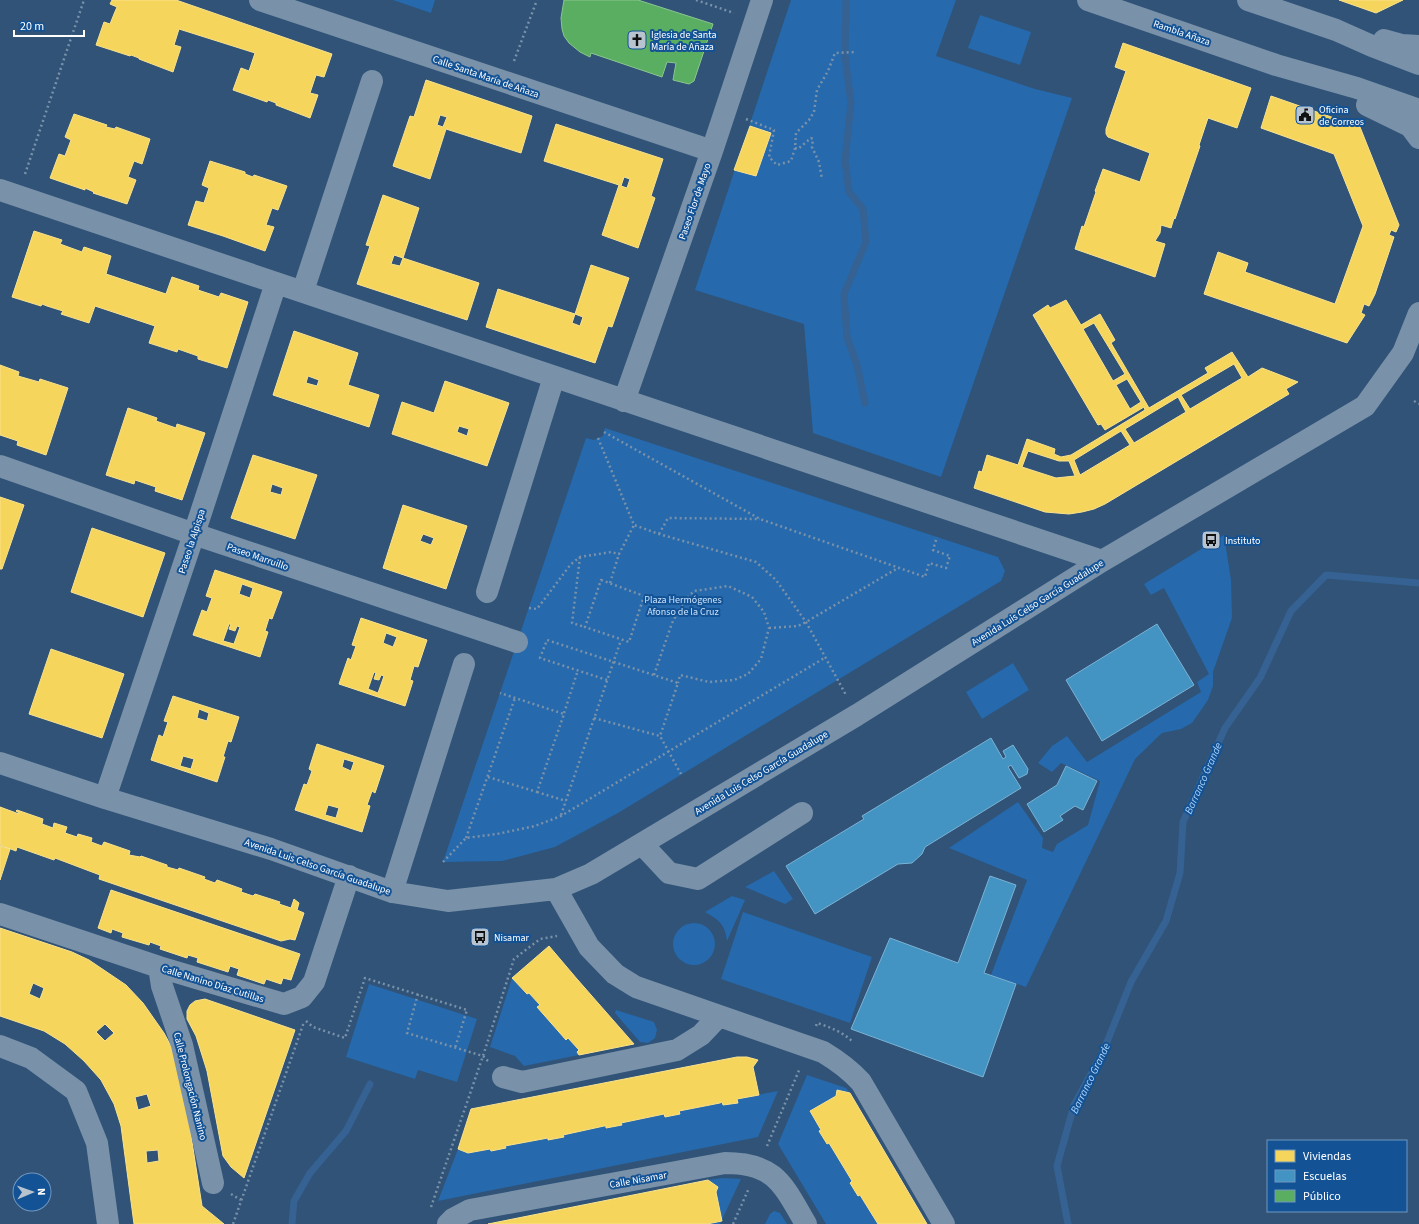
<svg xmlns="http://www.w3.org/2000/svg" width="1419" height="1224" font-family="'Source Sans 3',sans-serif">
	<style>
		.green { fill: #2669ac }
		.homes { fill: #f6d55c; stroke: #f9e28d; fill-rule: evenodd }
		.schools { fill: #4393c3; stroke: #7bb3d5 }
		.public { fill: #5aae61; stroke: #8cc690 }
		.lines { fill: none; stroke-linecap: round; stroke-linejoin: round }
		.stream { stroke: #356292; stroke-width: 7 }
		.path { stroke: #7991a9; stroke-width: 2.5; stroke-dasharray: 2 3; stroke-linecap: butt }
		.minor { stroke: #7991a9; stroke-width: 22 }
		.labels { text-anchor: middle; stroke-width: 4; stroke-linejoin: round; paint-order: stroke }
		.street-label { font-size: 10px; fill: #fff; stroke: #125295 }
		.poi-label { font-size: 10px; fill: #fff; stroke: #125295; text-anchor: start }
		.park-label { font-size: 10px; fill: #c9e3fd; stroke: #125295 }
		.water-label { font-size: 11px; font-style: italic; fill: #aed4fa; stroke: #125295 }
	</style>
	<rect width="100%" height="100%" fill="#305377"/>
	<path class="green" d="M393,0H435L431,13Z
		M791,0H956L936,56L1035,89L1072,98L941,477L813,433L804,324L695,290Z
		M980,15L1031,32L1020,65L968,48Z
		M605,428L998,557L1005,571L1001,581L618,813L555,847L502,861L443,862L586,438L594,440L603,436Z
		M1224,535L1231,580L1232,618L1213,672V686L1208,700L1192,723L1181,729L1162,733L1135,759L1026,987L991,975L1027,880L949,848L1018,802L1043,838L1042,848L1053,852L1057,844L1088,825L1100,781L1061,763L1052,772L1038,763L1052,746L1067,736L1087,762L1201,692L1197,682L1209,674L1164,588L1151,595L1144,584Z
		M1013,663L1029,690L982,719L966,692Z
		M774,871L793,899L785,904L745,887Z
		M732,896L745,900L727,941C725,924 719,920 705,912Z
		M743,912L872,957L850,1023L721,979Z
		M673 944a21 21 0 1 1 42 0a21 21 0 1 1-42 0Z
		M512,978L526,994L529,993L540,1005L538,1007L579,1050L577,1052L579,1055L524,1066L515,1056L490,1047Z
		M369,984L477,1019L457,1082L418,1070L415,1079L346,1057Z
		M616,1010L654,1022L657,1030L655,1038L648,1043L640,1042L615,1013Z
		M807,1075L846,1088L850,1093L837,1090L836,1096L810,1111L821,1130L819,1131L826,1144L829,1143L852,1181L850,1183L858,1196L860,1195L878,1224H826L778,1144Z
		M778,1091L758,1137L438,1201L458,1149L468,1153L490,1149L491,1151L505,1148V1146L548,1138V1139L564,1137L563,1135L604,1126H606L607,1128L621,1125V1123L664,1114L665,1117L679,1114V1111L720,1103L722,1102L723,1105L737,1103V1099Z
		M722,1178L741,1179L720,1224H707L722,1221L716,1192L718,1187L708,1180Z
		M774,1211L780,1213L787,1224H765L770,1214Z"/>
	<path class="homes" d="M112,0H176L332,54L324,77L316,75L310,93L318,95L310,118L276,105V103L268,100L267,102L233,90L241,68L249,71L255,53L179,29L174,45L181,47L173,72L139,59V58L131,55L130,56L96,45L104,22L110,24L114,14L117,7L110,4Z
		M1339,0H1403L1376,13Z
		M1123,43L1251,88L1237,128L1208,118L1199,145L1200,146L1175,219L1174,218L1171,228L1161,225L1160,233L1155,241L1165,244L1155,277L1075,249L1082,226L1084,227L1096,192L1095,191L1103,169L1140,182L1150,153L1108,137L1106,134V129L1126,71L1115,67Z
		M426,80L532,116L521,153L446,129L430,179L393,166L410,116L414,117ZM440,115L447,117L443,127L437,125Z
		M1271,96L1360,127L1399,225L1396,232L1391,230L1389,235L1394,237L1375,294L1369,306L1364,304L1361,313L1365,315L1347,343L1204,294L1218,252L1248,263L1245,272L1335,304L1363,226L1334,154L1261,128Z
		M74,114L107,125L106,127L115,129L116,127L150,139L142,164L134,161L128,177L136,180L127,204L93,193L94,192L85,188V190L50,178L59,154L65,156L71,140L65,137Z
		M556,124L663,159L651,196L655,198L638,248L602,235L619,185L544,161ZM624,177L630,179L627,188L621,186Z
		M750,126L771,133L756,176L734,170Z
		M210,161L245,172V174L253,177L254,175L287,186L278,210L272,208L266,225L274,227L265,251L223,236L188,225L196,201L204,203L209,188L202,185Z
		M383,195L419,208L403,258L479,283L467,320L357,284L370,246L366,245ZM394,255L403,258L400,266L391,264Z
		M34,231L62,240L60,244L82,252L84,247L111,256L106,274L166,294L172,277L199,286L198,290L219,297L221,293L248,302L227,368L198,359V356L178,349L177,352L149,343L155,326L95,306L89,323L61,314L63,311L47,306L42,304L41,306L12,297Z
		M591,265L629,278L612,327L608,326L595,363L486,327L498,289L575,314ZM575,314L583,317L580,326L572,323Z
		M1066,300L1081,325L1100,314L1115,340L1111,343L1149,408L1208,373L1205,368L1232,352L1248,377L1262,368L1298,382L1286,389L1289,394L1105,504L1094,509L1082,512L1069,514L1045,512L974,488L979,471L982,472L987,455L1018,465L1027,439L1055,449L1054,454L1061,457L1071,455L1145,410L1144,407L1105,430L1101,424L1098,425L1033,315L1048,305L1050,308ZM1094,323L1125,374L1113,381L1083,329ZM1234,364L1242,378L1190,409L1181,395ZM1127,379L1141,402L1130,409L1116,385ZM1178,397L1186,412L1134,443L1125,429ZM1121,431L1130,445L1080,475L1074,460ZM1028,451L1059,461H1069L1075,476L1056,478L1022,467Z
		M294,331L358,353L348,385L379,395L369,427L273,395ZM308,376L319,380L317,386L306,383Z
		M0,365L19,372L18,376L39,382L40,379L68,388L46,455L17,445L18,441L0,435Z
		M445,381L509,403L487,466L392,434L402,402L434,413ZM459,426L469,429L467,436L457,432Z
		M128,408L157,418L156,421L176,428L177,424L205,433L182,500L155,491L156,487L135,480L134,484L106,475Z
		M253,455L317,475L295,539L231,518ZM272,484L283,488L281,495L270,492Z
		M0,497L24,505L2,569H0Z
		M403,505L467,526L446,589L383,568ZM423,534L434,538L431,545L420,541Z
		M92,528L165,553L143,617L71,592Z
		M215,570L282,592L272,619L269,618L265,631L268,632L260,657L193,635L202,610L207,612L212,598L206,596ZM242,584L253,588L250,598L239,594ZM229,624H231L229,629L235,631L237,626L240,627L234,644L223,641Z
		M361,618L427,640L418,667L414,666L410,680L413,681L405,706L339,684L348,658L351,660L356,646L352,645ZM386,633L397,637L393,647L383,643ZM374,672L376,673L374,679L379,680L381,675L384,676L378,693L368,689Z
		M51,649L124,674L102,738L29,714Z
		M173,696L239,717L231,742L228,741L223,757H225L217,782L151,760L159,735L163,737L168,722L164,721ZM199,709L209,713L207,721L197,718ZM183,756L194,759L191,769L180,766Z
		M317,744L384,766L375,793L372,791L367,805L370,806L362,832L295,810L304,784L307,785L312,771L309,769ZM344,759L354,762L351,771L342,767ZM328,805L339,808L336,818L325,815Z
		M0,807L19,814V813L16,811L17,810L43,819L42,824L53,828L54,823L67,827L65,833L77,837L78,834L92,838L91,842L102,846L104,842L130,851L129,855L140,857L141,856L167,865V867L178,870L179,868L205,877L204,879L215,883L217,880L242,889L241,892L253,896L255,894L280,902L279,904L291,908L294,899L299,903L297,910L304,913L295,940L290,939L281,941L99,879L100,875L55,858L54,860L17,847L16,851L0,845Z
		M0,846L10,849L0,880Z
		M111,890L300,954L291,980L283,978L281,984L266,979L264,984L237,975L239,969L230,966L228,972L197,962L198,958L188,955L187,958L160,949L161,946L150,942L149,945L122,937L123,933L112,929L111,933L98,928Z
		M0,928L72,952L89,960L126,985L143,1003L164,1033L171,1046L183,1084L202,1206L224,1224H134L121,1126L114,1104L101,1080L84,1061L65,1044L44,1031L0,1016ZM33,983L44,988L40,999L29,994ZM105,1024L114,1033L105,1041L96,1032ZM147,1094L151,1106L138,1110L135,1097ZM158,1150L159,1161L147,1163L146,1151Z
		M549,946L577,979L634,1044L579,1055L577,1052L579,1050L568,1038L566,1040L537,1007L540,1005L529,993L527,994L512,978Z
		M205,999L295,1030L244,1178L231,1167L223,1156L207,1071L196,1036L187,1019V1011L190,1005L195,1001Z
		M737,1057H747L758,1060L753,1067L759,1095L737,1099L738,1103L723,1105L722,1102L720,1103L679,1111L680,1114L665,1117L664,1114L621,1123L622,1125L606,1128V1126H604L563,1135L564,1137L548,1140V1138L505,1146L506,1148L491,1151L490,1149L468,1153L458,1149L471,1109Z
		M837,1090L850,1093L927,1224H878L860,1195L858,1196L850,1183L852,1181L829,1143L827,1144L819,1131L821,1130L810,1111L836,1096Z
		M708,1180L718,1187L716,1192L722,1221L707,1224H488Z"/>
	<path class="schools" d="M1157,624L1194,685L1102,741L1066,680Z
		M991,738L1003,759L1006,757L1003,751L1013,745L1028,769L1027,774L1019,778L1011,765L1008,767L1021,788L925,847L922,854L912,863L898,864L815,914L786,866L864,819L862,816Z
		M1066,766L1097,781L1083,810L1075,806L1060,816L1063,820L1044,832L1027,804L1057,785Z
		M990,876L1016,885L984,973L1016,984L983,1077L851,1029L890,938L958,963Z"/>
	<path class="public" d="M564,0H638L713,24L694,81L689,84L673,80L676,63L667,62L662,77L591,53L590,57L580,52L569,43L564,36L562,29L561,18Z"/>
	<g class="lines">
		<path class="stream" d="M846,0L845,56L851,103L845,161L849,192L863,209L866,242L844,294L847,337L857,365L865,403
			M292,1224L294,1201L310,1173L346,1131L370,1084
			M1068,1224L1057,1166L1074,1105L1103,1052L1131,982L1166,921L1180,873L1183,822L1225,728L1260,678L1291,611L1326,575L1419,583"/>
		<path class="path" d="M696,0L734,13
			M514,61L537,0
			M746,119L774,130L769,157L777,165L791,161L795,148L796,133L809,120L814,112L817,90L828,71L835,53L855,52
			M795,148L798,149L811,138L813,139L812,147L819,162L822,179
			M25,174L84,0
			M1414,401L1419,404
			M604,432L760,519L925,577L929,563L946,568L950,556L933,550L937,537
			M598,438L634,525L659,534L756,562L776,580L806,622L846,695
			M659,534L668,518L760,519
			M580,557L572,623L585,627
			M601,580L644,596L629,642L585,627Z
			M610,583L619,554
			M529,608L537,609L571,564L580,557L611,552L619,554L634,525
			M769,628L798,626L806,622L898,568
			M654,675L672,623L684,601L694,591L728,586L752,597L764,612L769,628L761,659L748,674L734,680L709,682L680,675L678,683
			M607,680L540,658L547,640L678,683L660,736
			M564,713L578,670
			M594,718L660,736L681,774
			M488,777L537,792L564,714L500,693
			M537,792L566,801
			M561,815L621,640
			M466,838L515,698
			M443,862L466,838L497,834L535,826L561,816L826,657
			M418,994L407,1033L483,1056L488,1061
			M306,1021L313,1027L345,1038L365,978L467,1010L455,1048
			M816,1026L817,1023C830,1027 842,1032 852,1041
			M767,1146L800,1068
			M231,1194L241,1200
			M431,1207L483,1056L514,959L540,939L557,936
			M233,1224L304,1022
			M733,1224L749,1188"/>
		<path class="minor" d="M260,0L712,151
			M1088,0L1276,65L1357,88L1419,110
			M1248,0L1336,30L1372,46L1419,64
			M1384,40L1402,45L1419,46
			M1367,105L1410,126L1419,138
			M0,190L1102,561
			M303,291L372,81
			M624,401L712,151L762,0
			M0,466L194,534L517,642
			M487,592L554,377
			M0,763L105,798L271,849L392,892L448,901L556,889L591,874L857,715L1102,561L1365,406L1403,353L1419,313
			M105,798L194,534L276,283
			M642,844L669,873L698,879L802,813
			M556,889L589,947L615,974L636,987L823,1052C838,1061 850,1070 861,1082L944,1224
			M392,892L464,664
			M0,914L159,967L284,1004L302,997L314,982L349,876
			M159,967L162,986L182,1045L213,1183
			M0,1046L31,1058L76,1091L97,1143L108,1224
			M503,1077L522,1082L677,1050L701,1035L718,1017
			M448,1224L453,1219L470,1210L725,1163C776,1163 783,1185 806,1224"/>
	</g>
	<defs>
		<g id="church-square" transform="scale(1)"><rect x="-9" y="-9" width="18" height="18" rx="4" fill="#b7c3cf" stroke="#125295"/><path d="M-1.2-6h2.4v3.5h3.3v2.4h-3.3V6h-2.4V-.1h-3.3v-2.4h3.3Z" fill="#111"/></g>
		<g id="civic-square" transform="scale(1)"><rect x="-9" y="-9" width="18" height="18" rx="4" fill="#b7c3cf" stroke="#125295"/><path d="M-.6-6.5H3V-4.5H.6V-3L4-1V1h2V6H-6V1h2V-1L-.6-3ZM-1.2 2.5V6h2.4V2.5Z" fill="#111"/></g>
		<g id="bus-square" transform="scale(1)"><rect x="-9" y="-9" width="18" height="18" rx="4" fill="#b7c3cf" stroke="#125295"/><path d="M-5-6H5V4H4V6H2V4H-2V6H-4V4H-5ZM-3.5-4V0h7V-4ZM-3.5 1.2v1.5H-2V1.2ZM2 1.2v1.5H3.5V1.2Z" fill="#111"/></g>
	</defs>
	<g fill-rule="evenodd">
		<use href="#church-square" x="637" y="40"/>
		<use href="#civic-square" x="1305" y="115"/>
		<use href="#bus-square" x="1211" y="540"/>
		<use href="#bus-square" x="480" y="937"/>
	</g>
	<g class="labels">
		<g class="street-label">
			<text transform="translate(1182 32) rotate(19)" y="4">Rambla Añaza</text>
			<text transform="translate(486 76) rotate(19)" y="4">Calle Santa María de Añaza</text>
			<text transform="translate(694 201) rotate(-71)" y="4">Paseo Flor de Mayo</text>
			<text transform="translate(191 541) rotate(-72)" y="4">Paseo la Alpispa</text>
			<text transform="translate(258 556) rotate(19)" y="4">Paseo Marruillo</text>
			<text transform="translate(1037 602) rotate(-32)" y="4">Avenida Luis Celso García Guadalupe</text>
			<text transform="translate(761 772) rotate(-31)" y="4">Avenida Luis Celso García Guadalupe</text>
			<text transform="translate(318 866) rotate(19)" y="4">Avenida Luis Celso García Guadalupe</text>
			<text transform="translate(213 983) rotate(17)" y="4">Calle Nanino Díaz Cutillas</text>
			<text transform="translate(191 1086) rotate(76)" y="4">Calle Prolongación Nanino</text>
			<text transform="translate(638 1179) rotate(-10)" y="4">Calle Nisamar</text>
		</g>
		<g class="poi-label">
			<text x="651" y="38">Iglesia de Santa<tspan x="651" dy="12">María de Añaza</tspan></text>
			<text x="1319" y="113">Oficina<tspan x="1319" dy="12">de Correos</tspan></text>
			<text x="1225" y="544">Instituto</text>
			<text x="494" y="941">Nisamar</text>
		</g>
		<g class="park-label">
			<text x="683" y="603">Plaza Hermógenes<tspan x="683" dy="12">Afonso de la Cruz</tspan></text>
		</g>
		<g class="water-label">
			<text transform="translate(1203 778) rotate(-66)" y="4">Barranco Grande</text>
			<text transform="translate(1090 1078) rotate(-64)" y="4">Barranco Grande</text>
		</g>
	</g>
	<rect x="1267" y="1140" width="140" height="72" fill="#125295" stroke="#7197bf"/>
	<rect x="1275" y="1150" width="20" height="12" fill="#f6d55c" stroke="#7197bf"/>
	<text x="1303" y="1160" font-size="12" fill="#ffffff">Viviendas</text>
	<rect x="1275" y="1170" width="20" height="12" fill="#4393c3" stroke="#7197bf"/>
	<text x="1303" y="1180" font-size="12" fill="#ffffff">Escuelas</text>
	<rect x="1275" y="1190" width="20" height="12" fill="#5aae61" stroke="#7197bf"/>
	<text x="1303" y="1200" font-size="12" fill="#ffffff">Público</text>
	<g transform="translate(32 1192) rotate(88)"><circle r="19" fill="#125295" stroke="#7197bf"/>
	<path d="M0-3L7 15L0 10L-7 15Z" fill="#b7c3cf"/>
	<text y="-6" font-size="11" font-weight="bold" text-anchor="middle" fill="#ffffff">N</text>
	</g>
	<path d="M14 30v6h70v-6" fill="none" stroke="#ffffff" stroke-width="2"/>
	<text x="20" y="30" font-size="12" fill="#ffffff" stroke="#125295" stroke-width="3" paint-order="stroke">20 m</text>
</svg>
